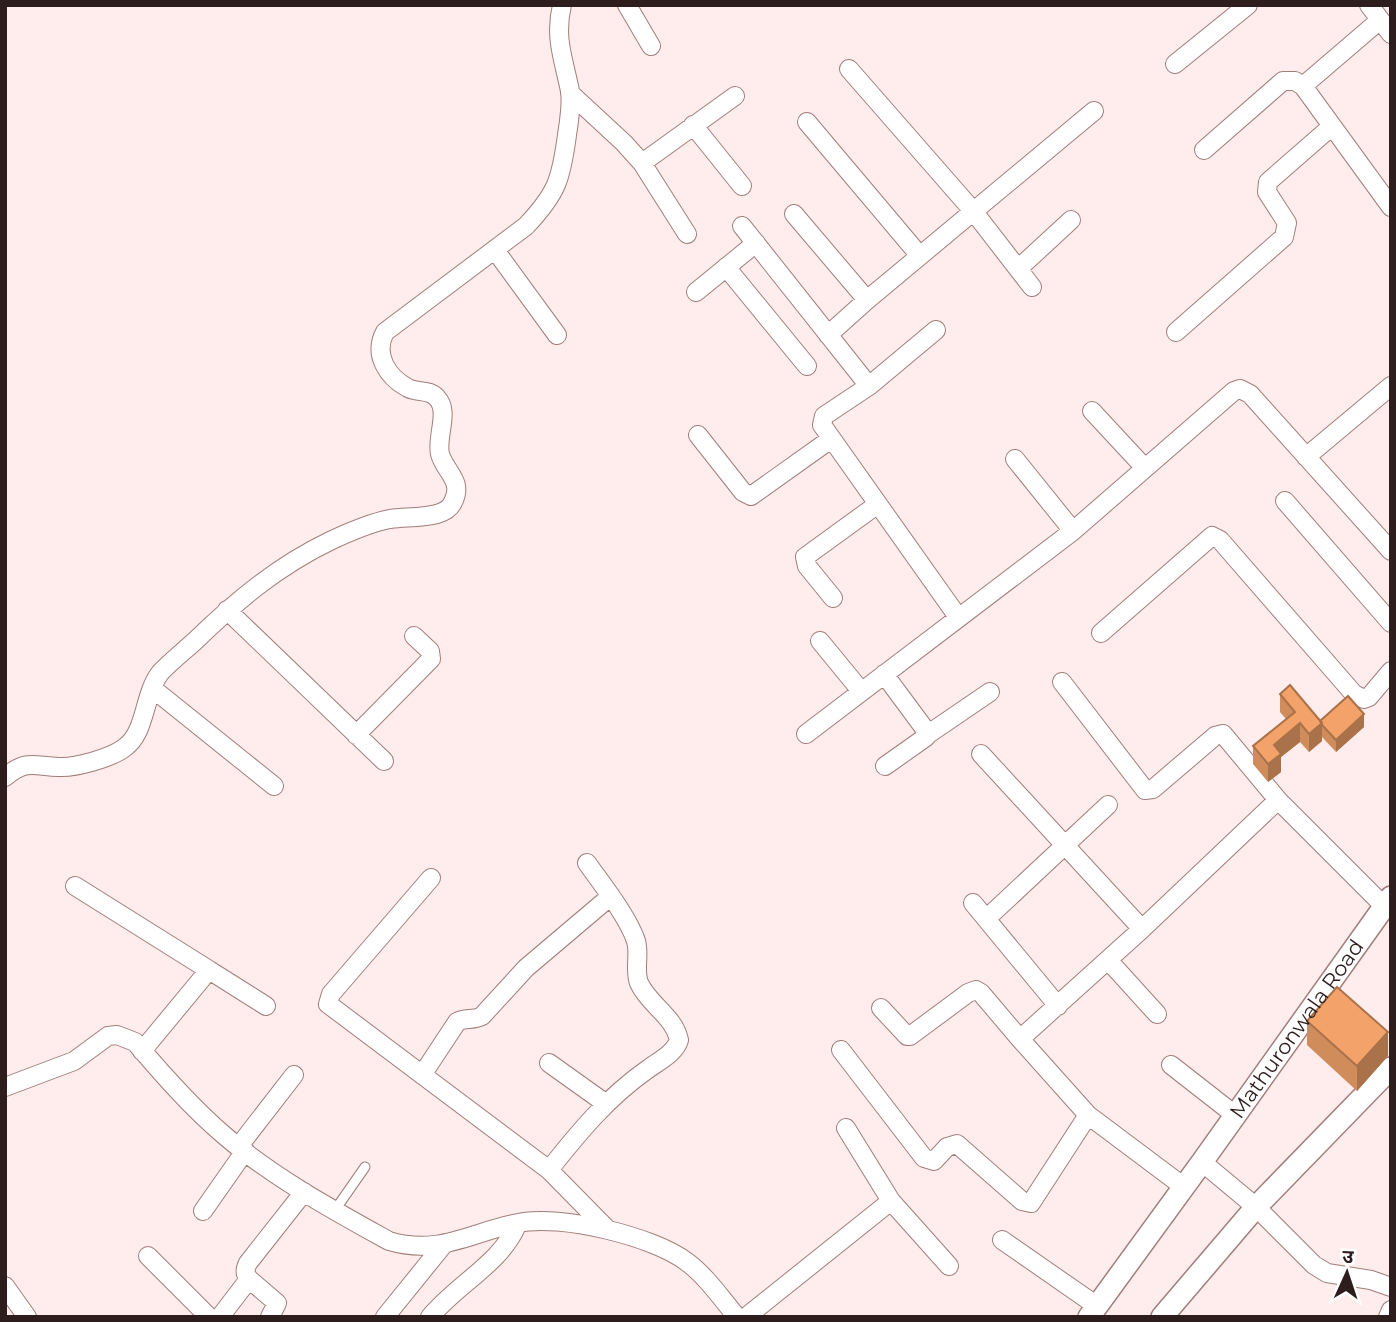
<svg xmlns="http://www.w3.org/2000/svg" width="1396" height="1322" font-family="Montserrat,'Noto Sans Devanagari',sans-serif">
	<style>
		.lines { fill: none; stroke-linecap: round; stroke-linejoin: round }
		.service-casing { stroke: #a17d7a; stroke-width: 11 }
		.minor-casing { stroke: #a17d7a; stroke-width: 20 }
		.tertiary-casing { stroke: #a17d7a; stroke-width: 24 }
		.service { stroke: #fff; stroke-width: 9 }
		.minor { stroke: #fff; stroke-width: 18 }
		.tertiary { stroke: #fff; stroke-width: 21 }
		.wall { fill: #d18c5b }
		.shaded-wall { fill: #aa724a }
		.building { fill: #f3a36a; stroke: #aa724a; stroke-width: 2 }
		.labels { text-anchor: middle; stroke-width: 7; stroke-linejoin: round; paint-order: stroke }
		.street-label { font-size: 21px; fill: #2d1e1d; stroke: #fff }
	</style>
	<rect width="100%" height="100%" fill="#feedec"/>
	<g class="lines">
		<g class="service-casing">
			<path id="service" d="M335,1210L365,1167"/>
		</g>
		<g class="minor-casing">
			<path id="minor" d="M627,5L651,46
				M1369,5L1391,34
				M1380,20L1303,86L1391,207
				M1175,64L1248,5
				M849,69L974,212L1032,287
				M570,93L624,143L642,163L687,234
				M807,122L920,256
				M693,125L742,186
				M1204,150L1283,81H1295L1303,86
				M642,163L735,96
				M794,214L867,300
				M742,226L869,386
				M495,250L557,335
				M726,267L807,366
				M1018,269L1071,220
				M696,292L756,243
				M936,330L869,386L824,416L822,425L958,617
				M1176,332L1284,237L1287,223L1267,192L1268,182L1331,127
				M828,335L867,300L1094,111
				M1092,411L1144,467
				M698,435L743,492L751,496L831,439
				M1306,457L1391,386
				M1015,459L1073,531
				M1285,501L1391,623
				M833,598L807,566L805,557L878,504
				M227,610L384,761
				M1101,633L1212,536L1220,540L1354,694L1364,699L1369,697L1391,671
				M820,641L861,691
				M884,674L927,732L926,737L885,766
				M1062,682L1145,790L1153,789L1215,736L1223,734L1278,800
				M152,688L274,786
				M806,734L1073,531L1234,391L1240,389L1250,394L1391,551
				M356,735L431,659L430,651L414,636
				M927,735L990,692
				M981,754L1142,929
				M5,777C27,759 33,766 59,767C75,768 111,758 124,748C147,732 143,695 160,673C170,662 184,651 195,641C236,601 278,566 330,541C349,532 369,523 390,519C405,517 422,518 437,514C444,512 450,509 453,502C464,481 445,472 440,454C436,437 450,411 437,398C430,389 417,393 408,388C387,377 373,354 385,332L526,226C557,193 561,180 567,135C569,121 572,105 570,91C564,60 554,38 562,5
				M431,878L331,994L328,1004L549,1170L608,1230
				M75,886L209,970
				M973,903L1058,1006
				M986,919L1108,805
				M1108,960L1157,1014
				M1020,1039L1142,929L1278,800L1384,906
				M841,1050L924,1158L934,1161L947,1147L957,1144L1022,1201L1031,1203L1088,1115L1020,1039L981,993L976,990L968,993L910,1036H907L881,1008
				M142,1051L209,970L266,1006
				M549,1063L605,1103
				M1171,1065L1235,1115
				M422,1075L457,1022C465,1017 473,1021 482,1016L526,968L611,896
				M5,1087L74,1061L108,1036L117,1035L135,1042C163,1075 192,1108 225,1136C274,1178 333,1210 389,1241C439,1256 471,1232 518,1223C560,1214 653,1236 687,1262C706,1276 721,1298 737,1317
				M1088,1115L1184,1187
				M846,1128L891,1201L949,1266
				M239,1146L294,1075
				M1202,1162L1256,1207L1314,1265L1327,1273L1371,1280L1391,1287
				M549,1170C579,1132 608,1097 648,1069C659,1061 675,1053 679,1040C674,1016 649,1005 639,983C634,970 640,955 636,941C628,917 602,884 587,863
				M203,1211L245,1151
				M1002,1240L1097,1306
				M148,1256L209,1317
				M249,1279L277,1303L270,1317
				M5,1286L27,1317
				M220,1317L249,1279C244,1273 245,1269 248,1263L304,1192
				M385,1317L444,1244
				M430,1317C458,1283 501,1264 518,1223
				M746,1317L891,1201
				M1388,1317L1391,1310"/>
		</g>
		<g class="tertiary-casing">
			<g id="tertiary">
				<path id="s1" d="M1089,1317L1202,1162L1391,897"/>
				<path d="M1162,1317L1256,1207L1391,1068"/>
			</g>
		</g>
		<use href="#service" class="service"/>
		<use href="#minor" class="minor"/>
		<use href="#tertiary" class="tertiary"/>
	</g>
	<path class="wall" d="M1280,694L1320,721L1364,727L1336,752L1322,737V741L1309,752L1300,742L1281,757V772L1268,782L1253,764V746L1286,719L1280,712Z
		M1307,1021L1388,1056L1357,1091L1307,1045Z"/>
	<path class="shaded-wall" d="M1364,714V727L1336,752V740Z
		M1300,723V742L1281,757V772L1268,782V764L1274,745Z
		M1322,723V741L1309,752V734Z
		M1388,1032V1056L1357,1091V1066Z"/>
	<path class="building" d="M1290,685L1322,723L1309,734L1300,723L1274,745L1281,754L1268,764L1253,746L1295,712L1280,694Z
		M1348,696L1364,714L1336,740L1322,725L1320,721Z
		M1337,987L1388,1032L1357,1066L1307,1021Z"/>
	<g class="labels">
		<g class="street-label">
			<text dy="7" stroke="none"><textPath href="#s1" startOffset="355">Mathuronwala Road</textPath></text>
		</g>
	</g>
	<rect width="1396" height="1322" fill="none" stroke="#2d1e1d" stroke-width="14"/>
	<g transform="translate(1347 1273) rotate(3)" stroke="#ffffff" stroke-width="5" paint-order="stroke">
	<path d="M0-5L12 26L0 18L-12 26Z" fill="#2d1e1d"/>
	<text y="-10" font-size="19" font-weight="bold" text-anchor="middle" fill="#2d1e1d">उ</text>
	</g>
</svg>
